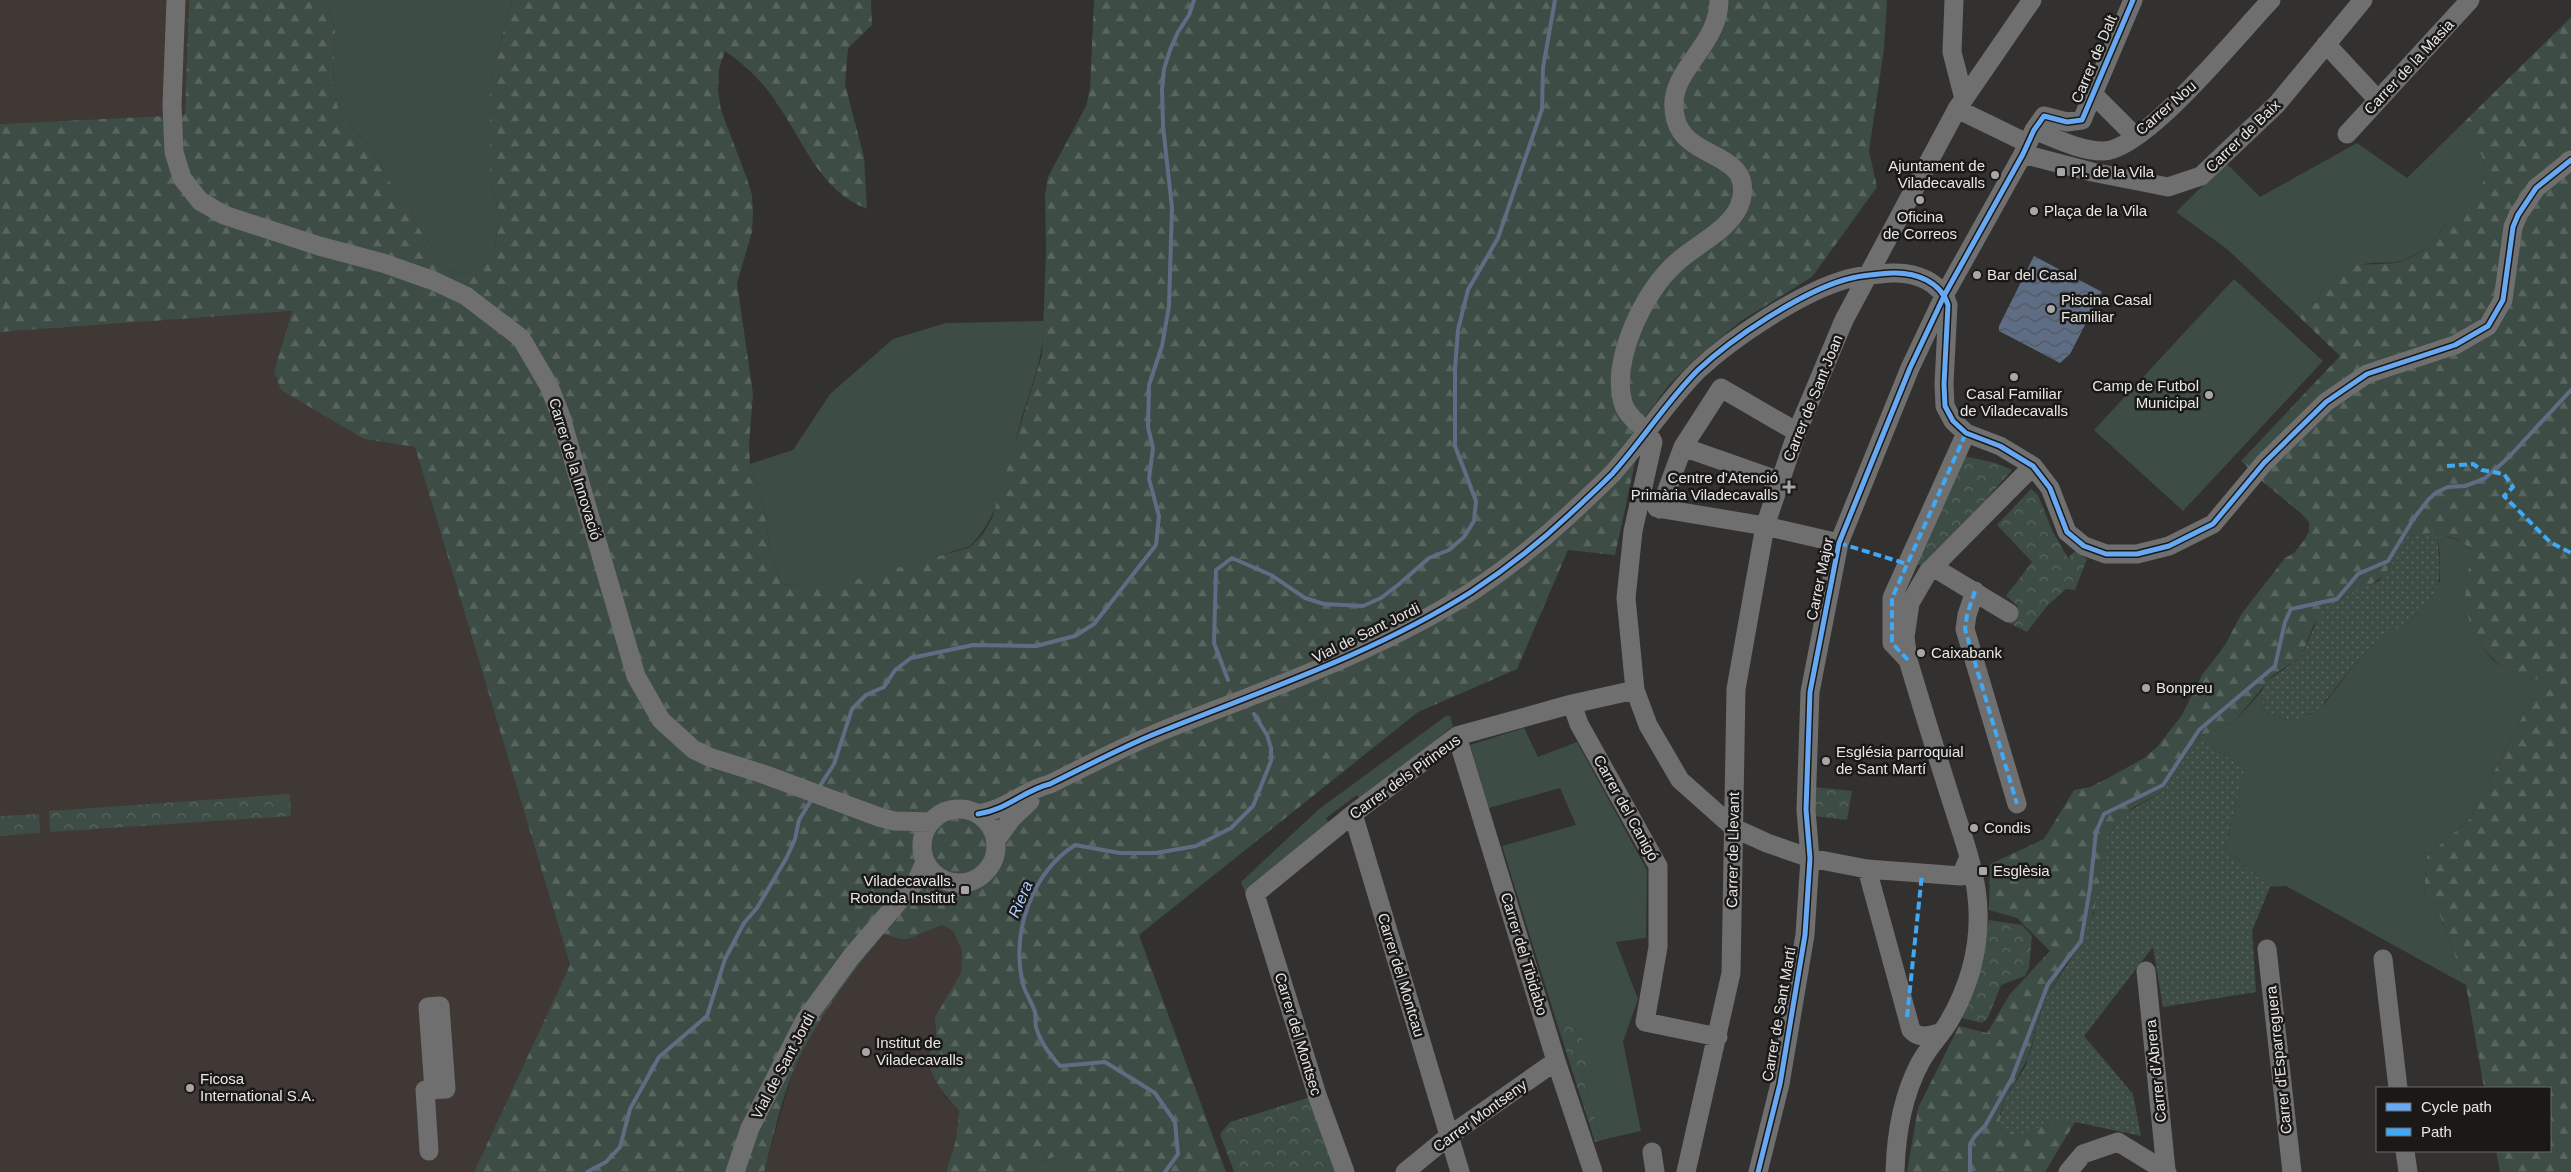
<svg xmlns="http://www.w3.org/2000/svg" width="2571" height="1172" font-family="Helvetica,sans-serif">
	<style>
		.built { fill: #3f3834 }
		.grass { fill: #3d4c44 }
		.forest { fill: url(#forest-firs) }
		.park { fill: url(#park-crowns) }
		.garden { fill: url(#garden-dots) }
		.water { fill: url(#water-waves) }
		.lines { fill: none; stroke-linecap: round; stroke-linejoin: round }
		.stream { stroke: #5f6d84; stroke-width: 4 }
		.minor { stroke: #706f70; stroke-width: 19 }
		.quiet { stroke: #3fa9f5; stroke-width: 4; stroke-dasharray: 8 4; stroke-linecap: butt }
		.cycleway-casing { stroke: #1a1918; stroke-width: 8 }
		.cycleway { stroke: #66a8f1; stroke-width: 5 }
		.poi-dot { fill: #a8a7a6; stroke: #1a1918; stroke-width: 2 }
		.labels { text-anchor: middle; stroke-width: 5; stroke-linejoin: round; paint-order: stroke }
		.street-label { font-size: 15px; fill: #e8e7e5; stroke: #1a1918 }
		.poi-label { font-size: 15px; fill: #e8e7e5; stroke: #1a1918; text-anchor: start }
		.water-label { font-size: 16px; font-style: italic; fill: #b0cffd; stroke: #1a1918 }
	</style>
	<defs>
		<pattern id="forest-firs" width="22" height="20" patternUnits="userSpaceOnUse" patternTransform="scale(1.25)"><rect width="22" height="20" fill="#3d4c44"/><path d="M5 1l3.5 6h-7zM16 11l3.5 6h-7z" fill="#59665f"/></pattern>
		<pattern id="park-crowns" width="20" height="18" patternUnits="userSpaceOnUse" patternTransform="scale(1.25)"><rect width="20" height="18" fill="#3d4c44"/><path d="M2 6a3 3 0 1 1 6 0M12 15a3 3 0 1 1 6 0" fill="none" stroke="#59665f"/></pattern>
		<pattern id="garden-dots" width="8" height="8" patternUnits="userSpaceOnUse" patternTransform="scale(1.25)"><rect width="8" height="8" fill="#3d4c44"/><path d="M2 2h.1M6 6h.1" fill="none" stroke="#59665f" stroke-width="1.8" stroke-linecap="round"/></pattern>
		<pattern id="water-waves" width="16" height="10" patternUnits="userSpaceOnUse" patternTransform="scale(1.25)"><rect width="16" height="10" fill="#5f6d84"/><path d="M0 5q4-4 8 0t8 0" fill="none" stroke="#515761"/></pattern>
	</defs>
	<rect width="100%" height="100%" fill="#323130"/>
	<path class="built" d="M0,0H189L185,115L0,124Z
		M292,311L274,370L364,439L415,447L570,965L474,1172H0V332Z
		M942,925L953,931L962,950L961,973L934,1027L936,1039L928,1056L944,1096L959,1109L956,1140L946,1172H764L792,1074L807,1042L832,999L883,934L900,939Z"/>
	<path class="grass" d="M327,0H512L490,81V179L499,211L495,251L485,265L465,275L448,270L435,255L416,223L409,205L393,187L371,148L340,113L333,90L335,31Z
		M2459,127C2477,145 2498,167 2476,192C2470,200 2459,204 2454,212C2438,235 2433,247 2406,259C2393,265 2378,261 2364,264C2351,267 2336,279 2324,285L2318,302L2294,312L2227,249L2176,212L2226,163L2260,197L2357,143L2407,178Z
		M2234,279L2323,361L2183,511L2094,430Z
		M1044,321C1043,362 1031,386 1020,424C1008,467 1002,514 970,546L857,582L817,587L782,584L770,550L765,515L750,464L793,450L830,394L893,339L946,323Z
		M2437,533L2462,542L2475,554C2460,587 2466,636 2495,662C2504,669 2530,676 2541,681L2469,820L2427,856L2424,895L2441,918L2466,985L2286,886L2270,887L2225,849L2245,768L2197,738L2234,722L2262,691L2263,711L2287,720L2311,714L2325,703L2363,654L2414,615L2440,581V554Z
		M1446,716H1450L1453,726L1361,800L1357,795L1326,818L1329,823L1245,892L1241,882L1319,809Z
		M1524,728L1538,757L1577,742L1647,870L1646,938L1616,942L1638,999L1623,1042L1641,1131L1602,1140L1582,1076L1585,1065L1579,1031L1556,1020L1502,846L1576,825L1560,788L1489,808L1470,745Z
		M1063,1153L1073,1172H1018Z"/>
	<path class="forest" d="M189,0H327L335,31L333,90L340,113L371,148L393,187L409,205L416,223L435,255L448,270L465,275L485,265L495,251L499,211L490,179V81L512,0H871L872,25L848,48L845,84L864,157L867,209C818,190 803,139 774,99C761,80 744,64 725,51L719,69L718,91L721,110L746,176L752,195L753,213L752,232L737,283L753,394L749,446L750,464L765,515L770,550L782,584C833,591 867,576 915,563C933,557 952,553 970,547L983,534L992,518L1042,355L1046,252L1045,195L1048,177L1086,106L1090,89L1094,0H1887L1884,49L1869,151L1877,187L1812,277L1741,321L1696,358L1669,385L1645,417L1615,555L1568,550L1517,669L1418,712L1139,935L1226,1172H1073L1063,1153L1018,1172H946L956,1140L959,1110C943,1094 931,1079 928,1056L936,1039L935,1017L961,973L962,951L953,931L942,925L908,939H900L883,934C849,978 815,1020 793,1072C780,1103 773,1139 764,1172H474L570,965L415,447L364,439L281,390L274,371L292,311L0,332V124L185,115Z
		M2571,17V1172H2500L2496,1151H2550V1088H2484L2466,985L2441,918L2424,895L2427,856L2469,820L2541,681C2529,676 2503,669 2495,661C2464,633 2458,590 2474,554C2459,532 2432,533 2408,536L2385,575L2364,589L2337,599L2314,624L2301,657L2272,676L2234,722L2197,738L2162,792L2132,808L2113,828L2107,837L2100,889L2091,922L2043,1003L2028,1058L2005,1099L2000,1115L2042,1126L2050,1122H2075L2045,1172H1907L1918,1108L1959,1026L1987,1033L2010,994L2050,951L2017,918L1989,910L1990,864L2044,839L2074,790L2090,787L2110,777L2144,758L2157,747L2182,715L2202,675L2225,645L2242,613L2285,558L2294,553L2305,539L2309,531V522L2303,515L2262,481L2241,461L2340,356L2294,312L2318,302C2322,291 2324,279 2334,272C2354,259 2381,268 2402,261C2428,252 2440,234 2453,213C2459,204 2470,200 2476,192C2498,168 2477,145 2459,127Z"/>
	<path class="park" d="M1959,455L1996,463L2012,470L1927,567L1913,563Z
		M2031,489L2038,495L2053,532L2068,558L2075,551L2087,559L2075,590L2066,589L2048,605L2027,632L2009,623L2018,606L2006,596L2032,562L1997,525Z
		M1814,787L1852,791L1847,820L1813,816Z
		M290,794L291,816L50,832L49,811Z
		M39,814L40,833L0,836V816Z
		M1989,920L2022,925L2032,936L2029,968L2025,976L2001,985L1988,1018L1982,1023L1962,1018L1979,974Z
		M1556,1020L1579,1031L1589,1054L1582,1076L1602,1140L1595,1142Z
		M1317,1095L1345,1172H1234L1220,1134L1230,1122Z"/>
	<path class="garden" d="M2429,533H2437C2439,559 2445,583 2428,605L2363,654L2318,710L2303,717L2287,720L2263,711L2262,691L2266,682L2301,657L2322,609L2329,603L2379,581L2390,567L2402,543L2408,536Z
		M2197,738L2245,768L2225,849L2270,887L2252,931L2256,992L2163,1007L2153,947L2084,1036L2133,1094L2141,1136L2075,1122H2050L2023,1135H2015L1999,1123L2005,1099L2025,1067L2031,1050L2043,1003L2077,949L2094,914L2107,837L2124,814L2162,792Z"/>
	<path class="water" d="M2034,256L2102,292L2070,354L2060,363L1999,331V326Z"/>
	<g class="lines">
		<path class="stream" d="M1228,680L1214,643L1216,570L1232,558L1271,575L1305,598L1324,604L1363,606L1381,598L1398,585L1429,558L1449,550L1464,537L1474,521L1476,501L1455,446V369L1458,330L1468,290L1498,238L1542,109L1543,68L1555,0
			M818,789L834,764L852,709L866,695L884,687L895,670L911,658L973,645L1036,646L1075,636L1094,624L1156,545L1159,516L1149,479L1153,448L1148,427L1149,385L1162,346L1169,306L1172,208L1163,126L1162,89L1164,69L1170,50L1178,32L1189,15L1194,0
			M587,1172L606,1162L620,1147L630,1109L659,1057L707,1016L725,959L744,923L757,908L787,857L795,839L799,820L812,799
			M1165,1172L1178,1154L1175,1122L1155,1093L1105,1062L1060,1066C1050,1055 1040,1042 1036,1027C1035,1022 1036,1016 1035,1012C1031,1000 1024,992 1022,980C1012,930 1032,873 1075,845L1120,853H1156L1196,846L1231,828L1253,806L1271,761V748L1267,735L1254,714
			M1970,1172V1144L1975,1136L1985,1126L2012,1078L2048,984L2081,941L2090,888L2096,832L2104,814L2163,785L2199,730L2275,666L2285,622L2291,609L2337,599L2358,574L2388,561L2414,518L2429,499L2437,492L2448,487L2465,486L2484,479L2508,458L2571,390"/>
		<path class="minor" d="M176,0L172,105L174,152L182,178L200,201L224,215L319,246L383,263L434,281L466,296L521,338L549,386L560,414L636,676L661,720L693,749L709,757L763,774L879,817L894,821L931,822
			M1719,0C1719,50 1662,72 1676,120C1687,161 1754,151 1741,201C1733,229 1696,244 1676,263C1644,291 1611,360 1623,403C1628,420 1647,427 1653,442L1633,531L1626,598L1635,690L1648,725L1680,780L1734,828L1767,843L1810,858L1867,869L1961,876L1969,857
			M1954,0L1952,52L1964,99
			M2326,44L2378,100
			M2093,94L2135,136
			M1957,109L2027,143
			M2034,130C2055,138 2080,151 2103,151C2145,151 2240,32 2271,0
			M2347,134L2470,0
			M2023,154L2092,172L2168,187L2201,176L2277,104L2363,0
			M1683,447L1780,481
			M1657,508L1765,526L1839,543
			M1660,509L1683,447L1721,388L1797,432
			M1933,567L2009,613
			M1975,591L1967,615L1965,629L2017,804
			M1908,660L1905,637L1910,603L1928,572L2033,466
			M1572,704L1579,724L1658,866V947L1645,1022L1718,1037
			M1457,736L1556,1061L1593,1172
			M922 846a37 37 0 1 1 74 0a37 37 0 1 1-74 0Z
			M978,814C1007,810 1024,790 1050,784C1085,767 1120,748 1157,733C1264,690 1373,654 1471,592C1506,569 1539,543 1569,515C1583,502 1598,488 1612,474C1642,441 1666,402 1698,370C1732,338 1800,293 1844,280C1860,275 1876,274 1892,273C1916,272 1941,282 1948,305L1944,384L1945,406L1953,421L1966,433L2000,446L2033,466L2050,488L2067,532L2084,546L2106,554H2137L2169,546L2213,524L2264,463L2326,402L2367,374L2455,345L2488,326L2503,300L2513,227L2518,215L2536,188L2571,160
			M1353,814L1460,1172
			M996,840L1012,818L1030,801
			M1867,869L1911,1030C1919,1039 1928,1036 1939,1033
			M2267,949L2292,1172
			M2383,959L2398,1088
			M2146,971L2166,1170
			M429,1151L425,1090L446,1089L440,1006L428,1007L434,1090
			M2405,1151L2408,1172
			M1652,1152L1655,1172
			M735,1172L750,1128L805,1020L851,957L917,880L925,862
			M1345,1172L1317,1095L1255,894L1353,814L1457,736L1572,704L1635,690
			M1405,1172L1449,1136L1556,1061
			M1686,1172L1731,973L1736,689L1765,526L1797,432L1844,320L1957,109L2032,0
			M1758,1172L1780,1084L1805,935L1810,858L1806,810L1810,692L1839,543L1910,368L1945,294L2023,154L2034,130L2044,116L2067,122L2082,120L2133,0
			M1895,1172C1896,1134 1902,1097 1920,1063C1928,1048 1940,1036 1948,1023C1957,1008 1966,987 1971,970C1990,900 1968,855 1948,790C1934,746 1921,703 1908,660L1892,643V598L1966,433
			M2068,1172L2083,1154L2118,1142L2167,1172"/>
		<path class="quiet" d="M2447,466L2473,464L2482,470L2504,474L2513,487L2504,496L2550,542L2571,553
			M1839,543L1907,564
			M1975,591L1967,615L1965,629L2017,804
			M1908,660L1892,643V598L1966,433
			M1907,1017L1922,874"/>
		<g class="cycleway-casing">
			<path id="cycleway" d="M978,814C1007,810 1024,790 1050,784C1085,767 1120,748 1157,733C1264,690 1373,654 1471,592C1506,569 1539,543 1569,515C1583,502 1598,488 1612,474C1642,441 1666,402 1698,370C1732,338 1800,293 1844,280C1860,275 1876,274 1892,273C1916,272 1941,282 1948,305L1944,384L1945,406L1953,421L1966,433L2000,446L2033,466L2050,488L2067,532L2084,546L2106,554H2137L2169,546L2213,524L2264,463L2326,402L2367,374L2455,345L2488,326L2503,300L2513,227L2518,215L2536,188L2571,160
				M1758,1172L1780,1084L1805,935L1810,858L1806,810L1810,692L1839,543L1910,368L1945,294L2023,154L2034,130L2044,116L2067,122L2082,120L2133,0"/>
		</g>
		<use href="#cycleway" class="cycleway"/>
	</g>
	<g class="poi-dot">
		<rect x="2056" y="167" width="10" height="10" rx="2.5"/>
		<circle cx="1995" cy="175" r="5"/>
		<circle cx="1920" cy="200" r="5"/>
		<circle cx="2034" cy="211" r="5"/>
		<circle cx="1977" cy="275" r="5"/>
		<circle cx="2051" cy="309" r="5"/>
		<circle cx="2014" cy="377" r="5"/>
		<circle cx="2209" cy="395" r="5"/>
		<path d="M1786.5 479.5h5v5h5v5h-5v5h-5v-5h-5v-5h5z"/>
		<circle cx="1921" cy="653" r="5"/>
		<circle cx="2146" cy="688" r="5"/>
		<circle cx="1826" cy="761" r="5"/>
		<circle cx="1974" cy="828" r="5"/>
		<rect x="1978" y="866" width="10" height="10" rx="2.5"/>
		<rect x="960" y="885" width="10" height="10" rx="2.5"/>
		<circle cx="866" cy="1052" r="5"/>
		<circle cx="190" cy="1088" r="5"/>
	</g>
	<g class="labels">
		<g class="street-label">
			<text transform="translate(2094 59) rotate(-67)" y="5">Carrer de Dalt</text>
			<text transform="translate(2409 67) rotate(-47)" y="5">Carrer de la Masia</text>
			<text transform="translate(2166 108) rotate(-41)" y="5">Carrer Nou</text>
			<text transform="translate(2243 136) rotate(-44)" y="5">Carrer de Baix</text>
			<text transform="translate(1813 398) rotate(-68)" y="5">Carrer de Sant Joan</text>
			<text transform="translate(575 469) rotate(73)" y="5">Carrer de la Innovació</text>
			<text transform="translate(1820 579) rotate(-78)" y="5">Carrer Major</text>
			<text transform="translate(1366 633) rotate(-26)" y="5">Vial de Sant Jordi</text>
			<text transform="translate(1405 777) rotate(-36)" y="5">Carrer dels Pirineus</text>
			<text transform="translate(1626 808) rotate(61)" y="5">Carrer del Canigó</text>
			<text transform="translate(1733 850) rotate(-89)" y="5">Carrer de Llevant</text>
			<text transform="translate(1524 954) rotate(73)" y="5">Carrer del Tibidabo</text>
			<text transform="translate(1401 975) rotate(73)" y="5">Carrer del Montcau</text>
			<text transform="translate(1779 1014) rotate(-80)" y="5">Carrer de Sant Martí</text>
			<text transform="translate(1298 1034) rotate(73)" y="5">Carrer del Montsec</text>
			<text transform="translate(2279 1060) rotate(-96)" y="5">Carrer d'Esparreguera</text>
			<text transform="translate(783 1066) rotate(-62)" y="5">Vial de Sant Jordi</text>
			<text transform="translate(2156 1071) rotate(-96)" y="5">Carrer d'Abrera</text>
			<text transform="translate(1480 1116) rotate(-36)" y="5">Carrer Montseny</text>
		</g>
		<g class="poi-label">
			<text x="1985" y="171" text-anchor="end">Ajuntament de<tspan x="1985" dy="17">Viladecavalls</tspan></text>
			<text x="2071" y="177">Pl. de la Vila</text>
			<text x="2044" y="216">Plaça de la Vila</text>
			<text x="1920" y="222" text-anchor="middle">Oficina<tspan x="1920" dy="17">de Correos</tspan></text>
			<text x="1987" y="280">Bar del Casal</text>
			<text x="2061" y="305">Piscina Casal<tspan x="2061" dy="17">Familiar</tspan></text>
			<text x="2199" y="391" text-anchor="end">Camp de Futbol<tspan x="2199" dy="17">Municipal</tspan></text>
			<text x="2014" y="399" text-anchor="middle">Casal Familiar<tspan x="2014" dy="17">de Viladecavalls</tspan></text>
			<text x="1778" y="483" text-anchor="end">Centre d'Atenció<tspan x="1778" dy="17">Primària Viladecavalls</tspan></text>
			<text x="1931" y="658">Caixabank</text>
			<text x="2156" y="693">Bonpreu</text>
			<text x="1836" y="757">Església parroquial<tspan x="1836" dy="17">de Sant Martí</tspan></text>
			<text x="1984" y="833">Condis</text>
			<text x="1993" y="876">Esglèsia</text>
			<text x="955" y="886" text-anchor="end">Viladecavalls.<tspan x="955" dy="17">Rotonda Institut</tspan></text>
			<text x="876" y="1048">Institut de<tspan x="876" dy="17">Viladecavalls</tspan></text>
			<text x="200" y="1084">Ficosa<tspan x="200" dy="17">International S.A.</tspan></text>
		</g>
		<g class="water-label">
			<text transform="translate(1020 899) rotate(-67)" y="6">Riera</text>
		</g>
	</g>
	<rect x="2376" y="1087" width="175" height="65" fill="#1a1918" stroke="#6c6b6a"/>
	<rect x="2386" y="1103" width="25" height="8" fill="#66a8f1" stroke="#6c6b6a"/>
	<text x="2421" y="1112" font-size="15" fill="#e8e7e5">Cycle path</text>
	<rect x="2386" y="1128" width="25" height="8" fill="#3fa9f5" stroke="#6c6b6a"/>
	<text x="2421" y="1137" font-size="15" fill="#e8e7e5">Path</text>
</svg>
